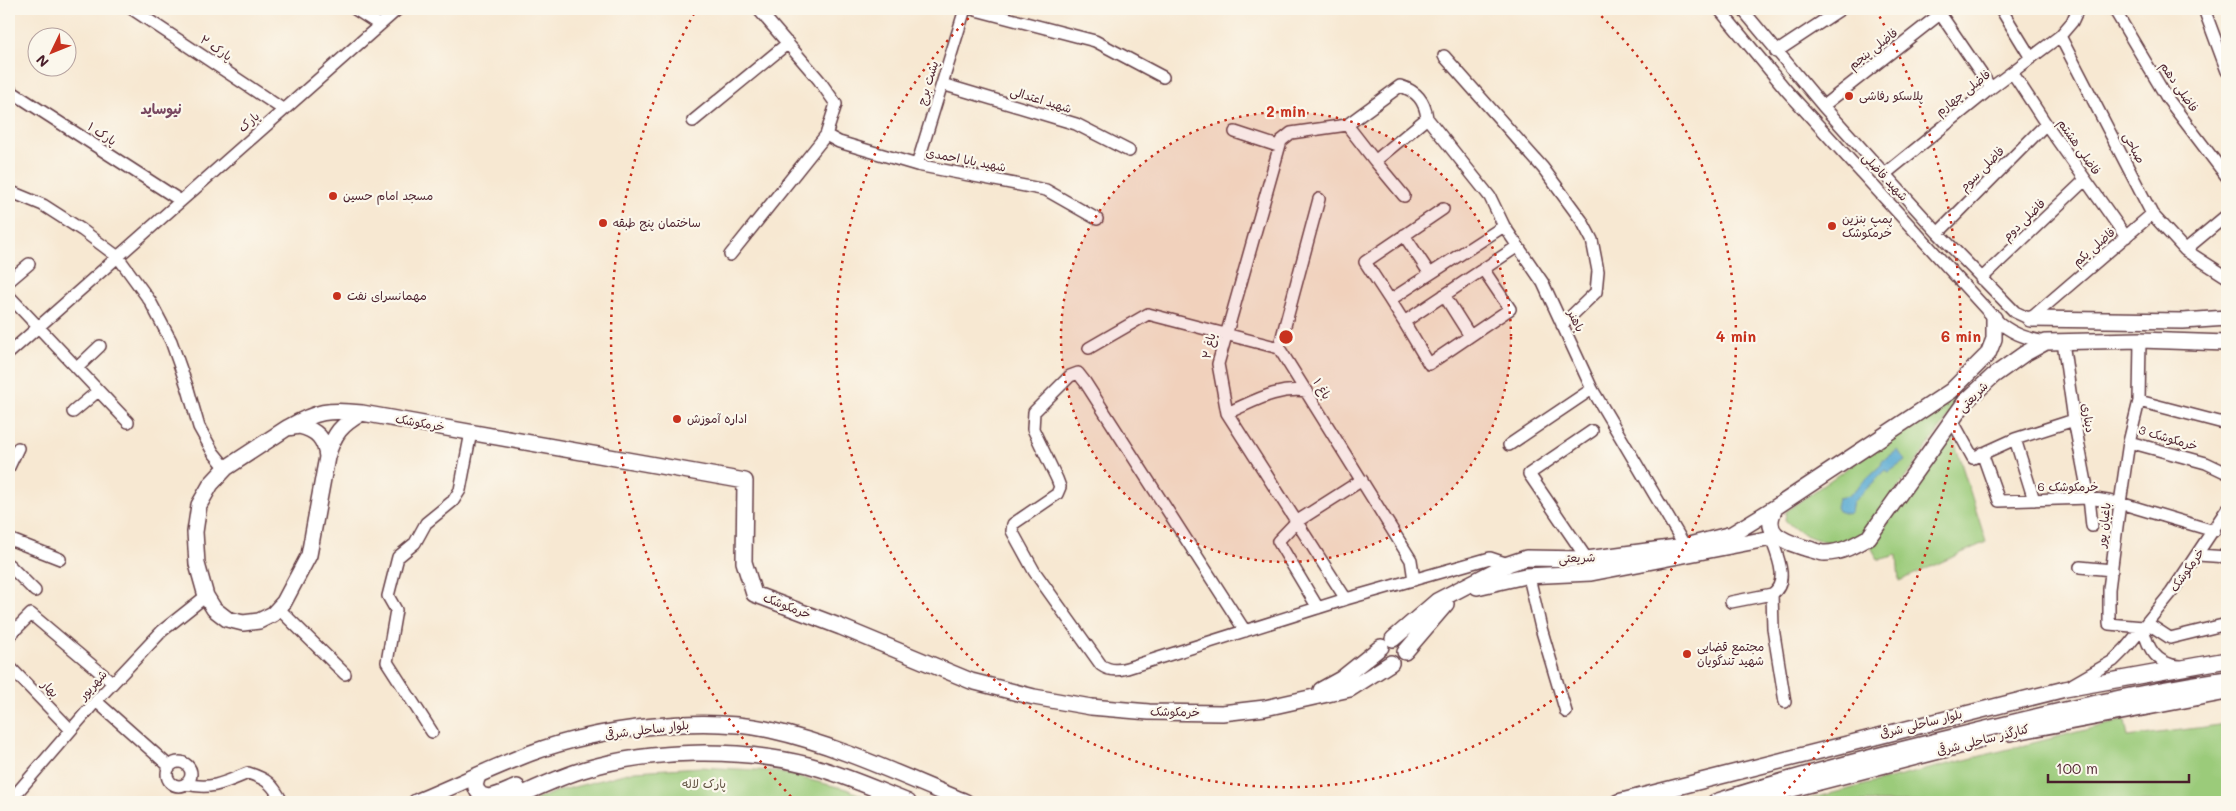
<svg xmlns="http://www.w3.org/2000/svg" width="2236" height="811" font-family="Mali,'Playpen Sans Arabic',sans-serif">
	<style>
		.green { fill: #9bcb7a; stroke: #727552 }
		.water { fill: #56a9d1; stroke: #50647e }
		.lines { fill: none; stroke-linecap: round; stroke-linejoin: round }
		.street-casing { stroke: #643d44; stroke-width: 14 }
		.secondary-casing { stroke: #643d44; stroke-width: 18 }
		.street { stroke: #fff; stroke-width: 11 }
		.secondary { stroke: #fff; stroke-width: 15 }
		.ring { fill: none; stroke: #c8321e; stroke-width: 2.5; stroke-dasharray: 2.5 5 }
		.poi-dot { fill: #c8321e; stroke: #fbf7ec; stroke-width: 2 }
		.labels { text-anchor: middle; stroke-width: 4.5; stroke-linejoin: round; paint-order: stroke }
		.street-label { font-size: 12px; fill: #4a1f2b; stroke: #fbf7ec }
		.poi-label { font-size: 12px; fill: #4a1f2b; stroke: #fbf7ec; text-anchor: start }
		.park-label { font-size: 12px; fill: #625343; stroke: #fbf7ec }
		.neighbourhood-label { font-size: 14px; font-weight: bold; fill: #784861; stroke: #fbf7ec }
		.centre { fill: #c8321e; stroke: #fbf7ec; stroke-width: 2.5 }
		.ring-label { font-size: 15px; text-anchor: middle; font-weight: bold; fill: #c8321e; stroke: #fbf7ec; stroke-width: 4.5; stroke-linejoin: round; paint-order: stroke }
	</style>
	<rect width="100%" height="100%" fill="#fbf7ec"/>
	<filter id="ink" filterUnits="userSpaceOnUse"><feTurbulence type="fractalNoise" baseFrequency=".02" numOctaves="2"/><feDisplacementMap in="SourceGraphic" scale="10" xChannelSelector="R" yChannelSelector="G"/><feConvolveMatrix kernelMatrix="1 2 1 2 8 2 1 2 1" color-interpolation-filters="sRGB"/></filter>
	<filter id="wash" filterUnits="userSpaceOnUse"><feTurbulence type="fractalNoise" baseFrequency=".0096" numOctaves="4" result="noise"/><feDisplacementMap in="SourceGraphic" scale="20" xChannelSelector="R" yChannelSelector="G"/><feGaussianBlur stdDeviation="1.12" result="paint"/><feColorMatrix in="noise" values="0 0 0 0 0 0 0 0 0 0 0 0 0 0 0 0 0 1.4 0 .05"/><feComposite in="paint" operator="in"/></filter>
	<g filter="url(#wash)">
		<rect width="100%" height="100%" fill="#f7e8d2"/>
		<path class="green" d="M1954,394L1961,399L1866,533L1846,545C1821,541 1804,539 1785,520L1786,511Z
			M1952,434L1986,542L1899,581L1897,555L1878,560L1869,543L1878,535Z
			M2125,720L2128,737L2227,724V802H1797Z
			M700,767L774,771L846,789L878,802H531L555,792L635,771Z"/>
		<path class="water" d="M1898,450L1905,461L1889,472L1886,470L1853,502L1851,512L1847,514L1838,511L1836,507L1838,498L1848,496L1882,464L1881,462Z"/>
	</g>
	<g filter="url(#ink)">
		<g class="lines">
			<g class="street-casing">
				<path id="street" d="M132,9L284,110
					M355,9L380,25
					M972,9L1095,41L1163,77
					M1719,9L1787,91L1994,318C2010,333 2024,338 2046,342
					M1742,9L1823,106L1938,233L2015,312L2030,319L2152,214
					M1937,9L1991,88
					M2001,9L2031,58
					M2078,9L2072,22L2060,36L2152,214L2185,250L2227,277
					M2114,9L2167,98L2227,177
					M2204,9L2227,71
					M1776,52L1841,9
					M1444,56L1543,168L1582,221L1592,240L1598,271L1596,292L1562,325
					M2012,72L2046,124L2126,237
					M942,84L1076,124L1129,151
					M9,90L181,201
					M1823,106L1940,14
					M1427,118L1490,197L1504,226L1543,283L1592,389L1685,546
					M693,121L788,43
					M1235,132L1278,146
					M826,135L839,142L917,165L1046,190L1097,219
					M1375,161L1404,196
					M917,165L965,9
					M1885,174L1991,88L2060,36
					M9,191L43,205L82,230L118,257L150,301L171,341L188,389L199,427L213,452L226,468
					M1319,199L1279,348L1411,560L1414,580
					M1504,226L1390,300L1404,322L1518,246
					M1938,233L2046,124
					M1404,235L1430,274
					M2185,250L2227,215
					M730,255L826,135L836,104L819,80L758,9
					M1981,279L2085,180
					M9,281L29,264
					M1444,295L1470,336
					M9,296L128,422
					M1390,300L1365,262L1443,209
					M1404,322L1429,364L1510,309L1483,269
					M2140,340L2139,401L2129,442L2120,503L2109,589V624L2143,627
					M2063,342L2074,420L2089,498L2092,526
					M1089,348L1148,314L1279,348
					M9,353L398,9
					M77,368L100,346
					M2139,401L2227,424
					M73,412L98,391
					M1227,413C1255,401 1276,387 1307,391
					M1952,420L1973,458L2015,439L2074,420
					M2015,439L2034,500
					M2129,442L2206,463L2227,473
					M1509,445L1592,389
					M1982,453L1999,501L2089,498L2120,503L2214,531
					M9,467L18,448
					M1771,538C1777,555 1790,582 1772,594L1773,628L1785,702
					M9,539L60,559
					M2198,555L2227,557
					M1587,559L1529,474L1592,431
					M9,565L35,591
					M2080,567L2112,570
					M1529,577L1541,628L1566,712
					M1346,599L1227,413L1218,364L1281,141L1291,133L1347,125L1400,86C1417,91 1425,101 1427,118L1375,161L1347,125
					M1731,602L1772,594
					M278,608L345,674
					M1318,608L1278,541L1296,522L1362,480
					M2147,623L2170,638L2227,624
					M2143,627C2147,648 2156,664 2179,666
					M1245,631L1085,382L1078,373L1070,376L1034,412L1033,429L1057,479L1060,487L1057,494L1013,524L1012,531L1034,571L1101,665C1109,671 1117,671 1127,668L1346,599L1490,558L1508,564
					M9,636L31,614L113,683
					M9,666L71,730
					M2073,684L2113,661L2126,648L2171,593L2227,509
					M96,701L169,766
					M432,732L387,662L396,610L388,596L398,557L415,543L426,523L453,501L460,490L471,432
					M167 774a12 12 0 1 1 24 0a12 12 0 1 1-24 0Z
					M186,784C211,790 224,783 248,773C267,779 273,784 282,802
					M9,802L96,701L162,631L206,596"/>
			</g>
			<g class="secondary-casing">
				<path id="secondary" d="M1994,318V339L1988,354L1951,391L1776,507C1760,534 1784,541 1805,548C1811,549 1819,553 1825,553C1841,553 1855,545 1869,537L1965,402L1993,376L2024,354L2046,342L2140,340L2227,343
					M2030,319L2183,321L2227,318
					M299,426C317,430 325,439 327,457L309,555L284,602L273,614L259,621L243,623L227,619L214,609L206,596L197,564L195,532L199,505L211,484L226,468L287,428Z
					M287,428C317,411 328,409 362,413L745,481L744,562L754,594L841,627L971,681L1034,697L1091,707L1149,712L1222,713L1265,708L1350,689L1391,663
					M327,457C334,433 341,425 362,413
					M1477,587L1525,576L1591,573L1777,537
					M1393,639L1437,601L1508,564L1526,558L1587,559L1685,546L1732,534L1776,507
					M1405,652L1446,604
					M1321,690L1341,679L1381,647
					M2010,733L2227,692
					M479,775C476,780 474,785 477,790C484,805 506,791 517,787
					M416,802C454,786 492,768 531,753C598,728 701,715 770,730C838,745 902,776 966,802
					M505,802C531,791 558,777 586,769C653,749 739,748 808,765C842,774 875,789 908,802
					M1618,802L2065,689L2227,660
					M1715,802C1792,777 1870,757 1949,738C2041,715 2133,693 2227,679
					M1742,802L1978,741"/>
			</g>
			<use href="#street" class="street"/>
			<use href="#secondary" class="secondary"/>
		</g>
	</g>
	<circle cx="1286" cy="337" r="225" fill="#c8321e" fill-opacity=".12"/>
	<g class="ring">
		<circle cx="1286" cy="337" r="225"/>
		<path d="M1596 11A450 450 0 1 1 976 11"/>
		<path d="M796 802A675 675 0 0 1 696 10M1876 10A675 675 0 0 1 1776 802"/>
	</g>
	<g class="poi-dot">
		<circle cx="1849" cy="96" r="5"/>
		<circle cx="333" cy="196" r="5"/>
		<circle cx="603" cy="223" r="5"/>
		<circle cx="1832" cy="226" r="5"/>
		<circle cx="337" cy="296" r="5"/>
		<circle cx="677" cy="419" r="5"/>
		<circle cx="1687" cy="654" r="5"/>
	</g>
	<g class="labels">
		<g class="street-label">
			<text transform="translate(216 48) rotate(34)" y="4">پارک ۲</text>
			<text transform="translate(1873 49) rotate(-38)" y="4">فاضلی پنجم</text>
			<text transform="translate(928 83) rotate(-73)" y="4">پشت برج</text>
			<text transform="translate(2179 87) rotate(56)" y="4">فاضلی دهم</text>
			<text transform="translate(1963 93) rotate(-38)" y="4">فاضلی چهارم</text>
			<text transform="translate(1041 100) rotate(17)" y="4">شهید اعتدالی</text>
			<text transform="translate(249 122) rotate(-41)" y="4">پارک</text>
			<text transform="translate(102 134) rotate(33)" y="4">پارک ۱</text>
			<text transform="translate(2079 147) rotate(55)" y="4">فاضلی هشتم</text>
			<text transform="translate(2134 148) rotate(63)" y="4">صباحی</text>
			<text transform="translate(966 160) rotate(11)" y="4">شهید بابا احمدی</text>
			<text transform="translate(1982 169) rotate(-45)" y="4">فاضلی سوم</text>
			<text transform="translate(1885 177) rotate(47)" y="4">شهید فاضلی</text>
			<text transform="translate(2024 220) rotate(-44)" y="4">فاضلی دوم</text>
			<text transform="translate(2094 247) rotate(-41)" y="4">فاضلی یکم</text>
			<text transform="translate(1576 321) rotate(65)" y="4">باهنر</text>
			<text transform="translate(1209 346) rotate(-78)" y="4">باغ ۲</text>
			<text transform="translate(1322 389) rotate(58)" y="4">باغ ۱</text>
			<text transform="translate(1973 397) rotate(-46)" y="4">شریعتی</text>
			<text transform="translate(2088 418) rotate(81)" y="4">دیناری</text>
			<text transform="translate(420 423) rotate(10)" y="4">خرمکوشک</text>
			<text transform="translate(2168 438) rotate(16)" y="4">خرمکوشک 3</text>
			<text x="2068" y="491">خرمکوشک 6</text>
			<text transform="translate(2104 525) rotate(-83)" y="4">باغبان پور</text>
			<text transform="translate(1577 558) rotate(-2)" y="4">شریعتی</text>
			<text transform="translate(2187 570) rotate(-55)" y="4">خرمکوشک</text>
			<text transform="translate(787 606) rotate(21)" y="4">خرمکوشک</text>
			<text transform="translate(93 685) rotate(-48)" y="4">شهریور</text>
			<text transform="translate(50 689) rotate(46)" y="4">بهار</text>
			<text transform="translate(1175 712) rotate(1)" y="4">خرمکوشک</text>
			<text transform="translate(1921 724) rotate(-14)" y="4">بلوار ساحلی شرقی</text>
			<text transform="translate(647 730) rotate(-7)" y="4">بلوار ساحلی شرقی</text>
			<text transform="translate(1983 740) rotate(-14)" y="4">کنارگذر ساحلی شرقی</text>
		</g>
		<g class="poi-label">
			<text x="1859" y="100">پلاسکو رفاشی</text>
			<text x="343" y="200">مسجد امام حسین</text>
			<text x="1842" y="223">پمپ بنزین<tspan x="1842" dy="14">خرمکوشک</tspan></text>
			<text x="613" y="227">ساختمان پنج طبقه</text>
			<text x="347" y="300">مهمانسرای نفت</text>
			<text x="687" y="423">اداره آموزش</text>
			<text x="1697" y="651">مجتمع قضایی<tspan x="1697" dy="14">شهید تندگویان</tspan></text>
		</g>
		<g class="park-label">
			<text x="704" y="788">پارک لاله</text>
		</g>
		<g class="neighbourhood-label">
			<text x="161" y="114">نیوساید</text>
		</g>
	</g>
	<circle cx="1286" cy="337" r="8" class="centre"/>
	<g class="ring-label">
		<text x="1286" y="117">2 min</text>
		<text x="1736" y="342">4 min</text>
		<text x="1961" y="342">6 min</text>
	</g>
	<rect width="2236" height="811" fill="none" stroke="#fbf7ec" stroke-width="30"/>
	<g transform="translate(52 52) rotate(227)"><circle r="24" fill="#fbf7ec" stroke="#b4a19f"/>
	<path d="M0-4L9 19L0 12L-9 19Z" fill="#c8321e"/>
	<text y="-8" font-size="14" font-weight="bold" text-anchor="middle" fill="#4a1f2b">N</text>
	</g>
	<path d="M2048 774v8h141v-8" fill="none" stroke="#4a1f2b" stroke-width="2.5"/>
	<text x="2056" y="774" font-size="15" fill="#4a1f2b" stroke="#fbf7ec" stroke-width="4" paint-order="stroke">100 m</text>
</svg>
